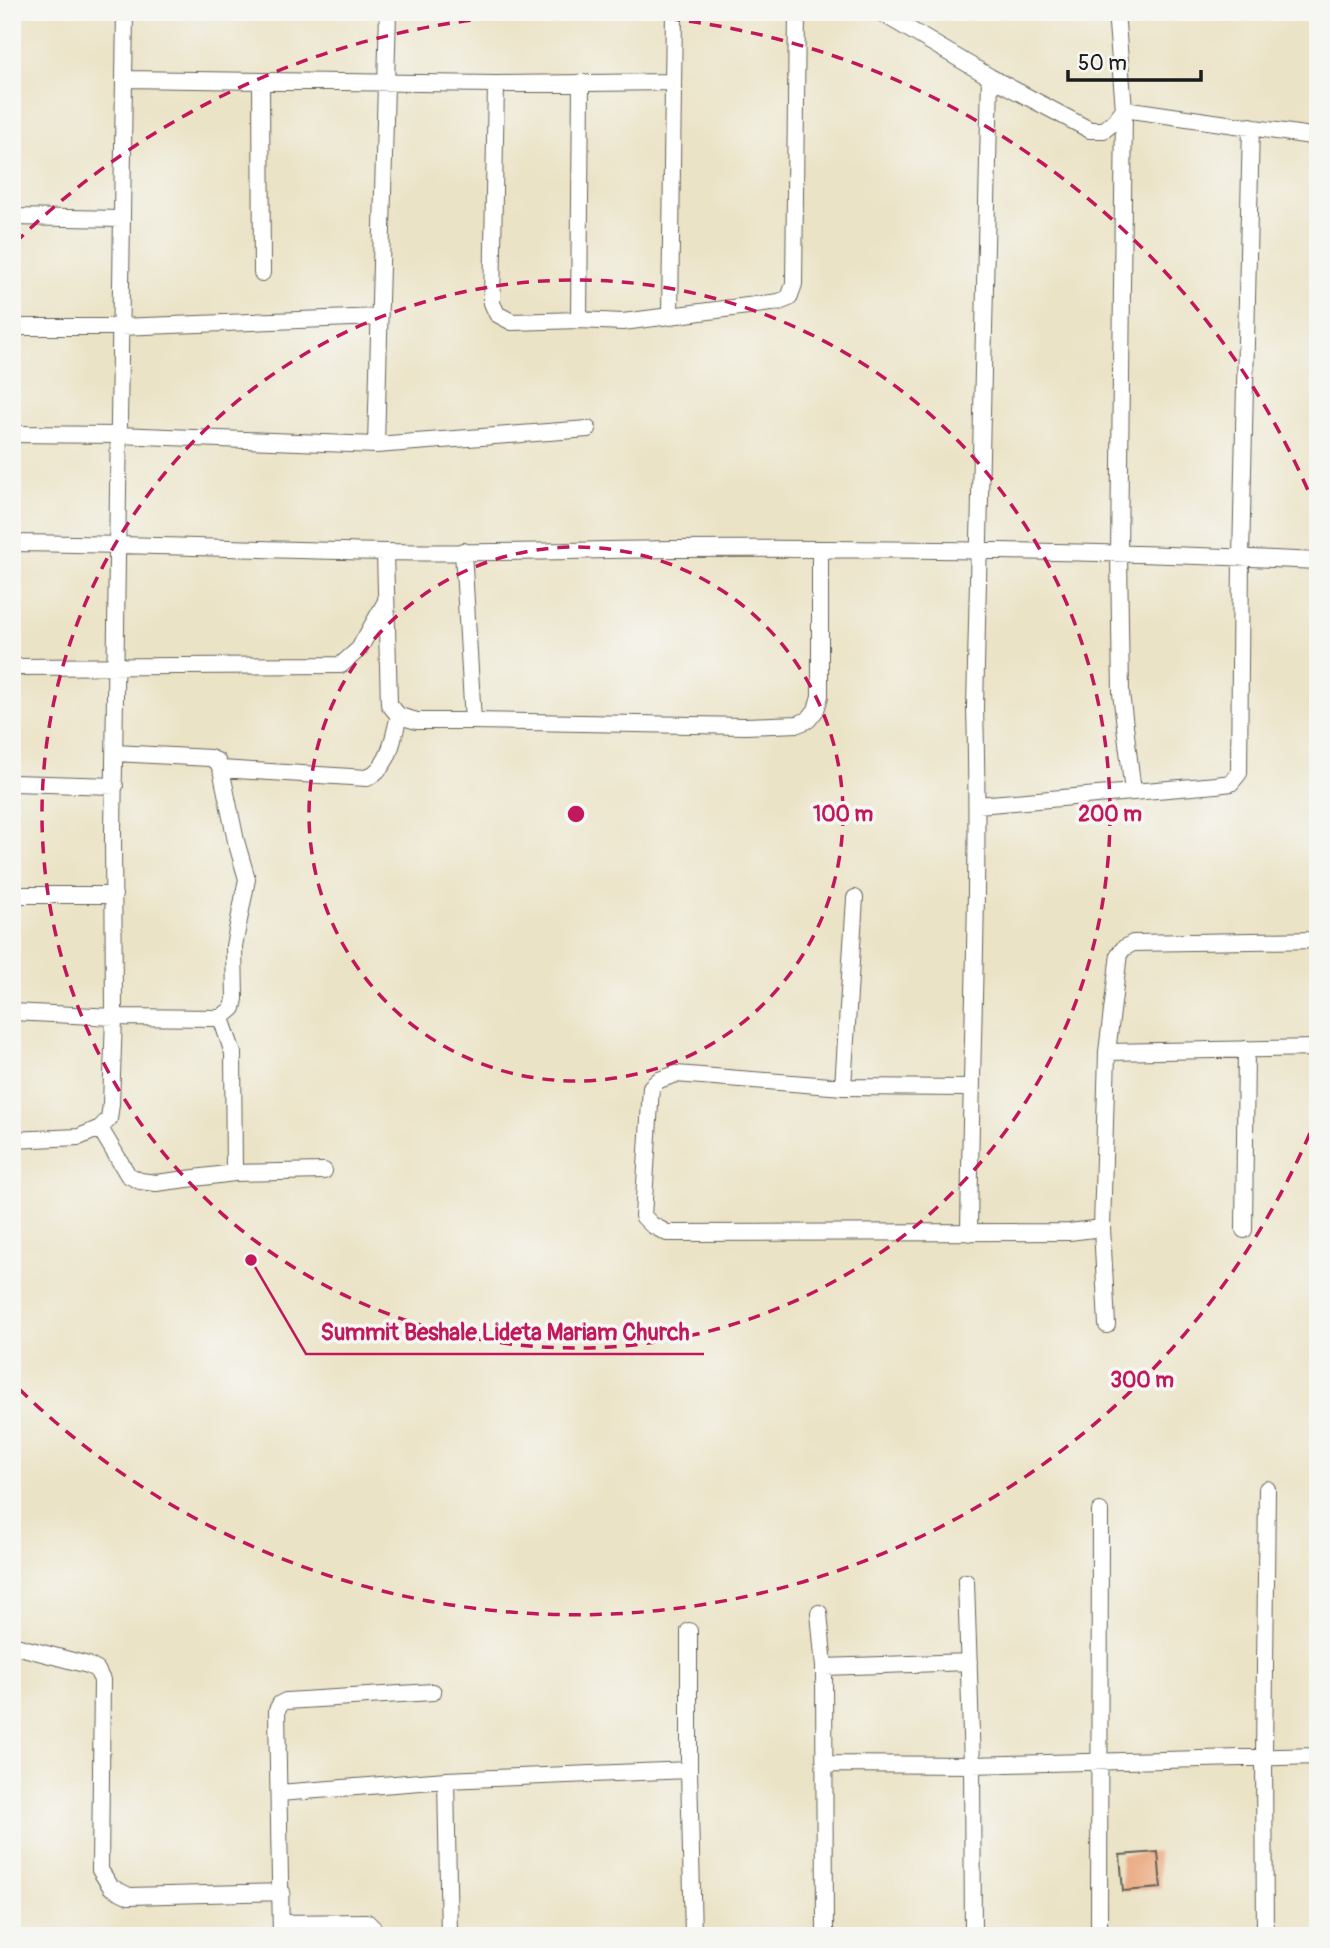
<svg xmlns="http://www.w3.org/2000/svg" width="1330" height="1948" font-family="Pangolin,sans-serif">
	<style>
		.building { fill: #ebab83 }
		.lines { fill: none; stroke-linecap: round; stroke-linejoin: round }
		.minor-casing { stroke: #646258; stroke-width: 18 }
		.minor { stroke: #fff; stroke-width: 16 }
		.ring { fill: none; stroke: #c2185b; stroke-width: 3.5; stroke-dasharray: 12 9 }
		.centre { fill: #c2185b; stroke: #f6f6f2; stroke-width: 3.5 }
		.ring-label { font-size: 21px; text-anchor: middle; font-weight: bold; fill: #c2185b; stroke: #f6f6f2; stroke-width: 7; stroke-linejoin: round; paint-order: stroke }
		.leader { fill: none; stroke: #c2185b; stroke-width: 2.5 }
		.callout-dot { fill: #c2185b; stroke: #f6f6f2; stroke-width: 2.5 }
		.callout-label { font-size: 23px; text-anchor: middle; font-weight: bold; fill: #c2185b; stroke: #f6f6f2; stroke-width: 7; stroke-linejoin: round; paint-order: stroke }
	</style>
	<rect width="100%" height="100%" fill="#f6f6f2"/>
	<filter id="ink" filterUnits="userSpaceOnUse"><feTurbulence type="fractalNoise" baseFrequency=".0143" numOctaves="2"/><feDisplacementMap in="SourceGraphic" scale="14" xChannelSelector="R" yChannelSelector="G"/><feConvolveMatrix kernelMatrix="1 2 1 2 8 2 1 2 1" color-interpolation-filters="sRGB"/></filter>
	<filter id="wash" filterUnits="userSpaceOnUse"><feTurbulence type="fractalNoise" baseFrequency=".00686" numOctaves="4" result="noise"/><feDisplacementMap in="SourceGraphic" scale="28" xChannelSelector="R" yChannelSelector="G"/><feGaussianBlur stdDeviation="1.57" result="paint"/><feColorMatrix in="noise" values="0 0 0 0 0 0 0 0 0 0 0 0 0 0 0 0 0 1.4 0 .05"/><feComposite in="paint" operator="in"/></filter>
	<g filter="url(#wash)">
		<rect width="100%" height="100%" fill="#ebe3c6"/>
		<g id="blocks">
			<path class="building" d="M1158,1852L1161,1888L1123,1891L1120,1855Z"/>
		</g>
	</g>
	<g filter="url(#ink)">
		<use href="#blocks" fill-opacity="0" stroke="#646258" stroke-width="2"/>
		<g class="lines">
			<g class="minor-casing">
				<path id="minor" d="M880,12L990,77L1090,130H1104L1114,122L1124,109L1318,137
					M1116,12L1124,109L1119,554L1121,693L1133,792
					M124,79L496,84L672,82
					M261,81L262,273
					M496,84L492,303L497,314L512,322L579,320L623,322L779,302L789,298L794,284L797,12
					M12,217L122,219
					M670,317L674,12
					M579,320L581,82
					M12,327H119L379,317
					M12,434L118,435L376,445L588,429
					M376,445L388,12
					M12,543C137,544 262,550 386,552C482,554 579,550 675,549C889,548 1104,551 1318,561
					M463,551L473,721
					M385,552L389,704L399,716L417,721H473L745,726L798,724L808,720L816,710L820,696V550
					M12,667L341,665L359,649L385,603
					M221,769L367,778C391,766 392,740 399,716
					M12,783L115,786
					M978,805L1216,785L1231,783L1239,773L1241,558L1251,126
					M12,895H114
					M12,1012L114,1017L221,1018L233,1008L235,999L234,946L247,879L236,841L221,769L217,761L210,758L115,753
					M221,1018L233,1053L234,1173
					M1107,1052L1318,1048
					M843,1087L855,898
					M971,1088L843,1087L676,1074L659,1080L651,1087L643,1216L652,1225L667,1233L1069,1232L1102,1228L1107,1052L1119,954L1124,948L1133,943L1318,940
					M100,1128L128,1175L140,1181L156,1183L234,1173L324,1171
					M12,1140L79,1137L100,1128L109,1119L111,1104L114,1017L113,832L125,12
					M1102,1228L1107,1325
					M1244,1230L1246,1049
					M969,1233C971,1057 980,882 975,707L990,77
					M966,1582L972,1765L973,1936
					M819,1613L824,1667L825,1936
					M689,1631V1770L693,1936
					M12,1645L88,1665L97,1670L102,1680L100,1870L111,1887L129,1896L282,1892
					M824,1667L969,1662
					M824,1764L972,1765L1318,1756
					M446,1780L449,1936
					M279,1793L446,1780L689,1770
					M281,1923L367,1922L374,1929V1936
					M281,1936L277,1710L280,1704L286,1701L433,1692
					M1099,1936L1100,1511
					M1265,1936L1264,1756L1267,1489"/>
			</g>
			<use href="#minor" class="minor"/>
		</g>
	</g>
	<g class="ring">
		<circle cx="576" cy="814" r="267"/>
		<circle cx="576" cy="814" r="534"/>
		<path d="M1318 1114A800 800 0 0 1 15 1385M15 243A800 800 0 0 1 1318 514"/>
	</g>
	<circle cx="576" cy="814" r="10" class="centre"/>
	<g class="ring-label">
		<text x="843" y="821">100 m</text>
		<text x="1110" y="821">200 m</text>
		<text x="1142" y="1387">300 m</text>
	</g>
	<path class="leader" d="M251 1260L306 1354H704"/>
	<circle class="callout-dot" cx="251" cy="1260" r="7"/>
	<g class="callout-label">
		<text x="505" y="1340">Summit Beshale Lideta Mariam Church</text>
	</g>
	<rect width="1330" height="1948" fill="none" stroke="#f6f6f2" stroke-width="42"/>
	<path d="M1068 70v10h133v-10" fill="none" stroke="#1c1c1c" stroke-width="3.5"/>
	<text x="1078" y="70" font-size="21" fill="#1c1c1c" stroke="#f6f6f2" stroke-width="5" paint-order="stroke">50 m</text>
</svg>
